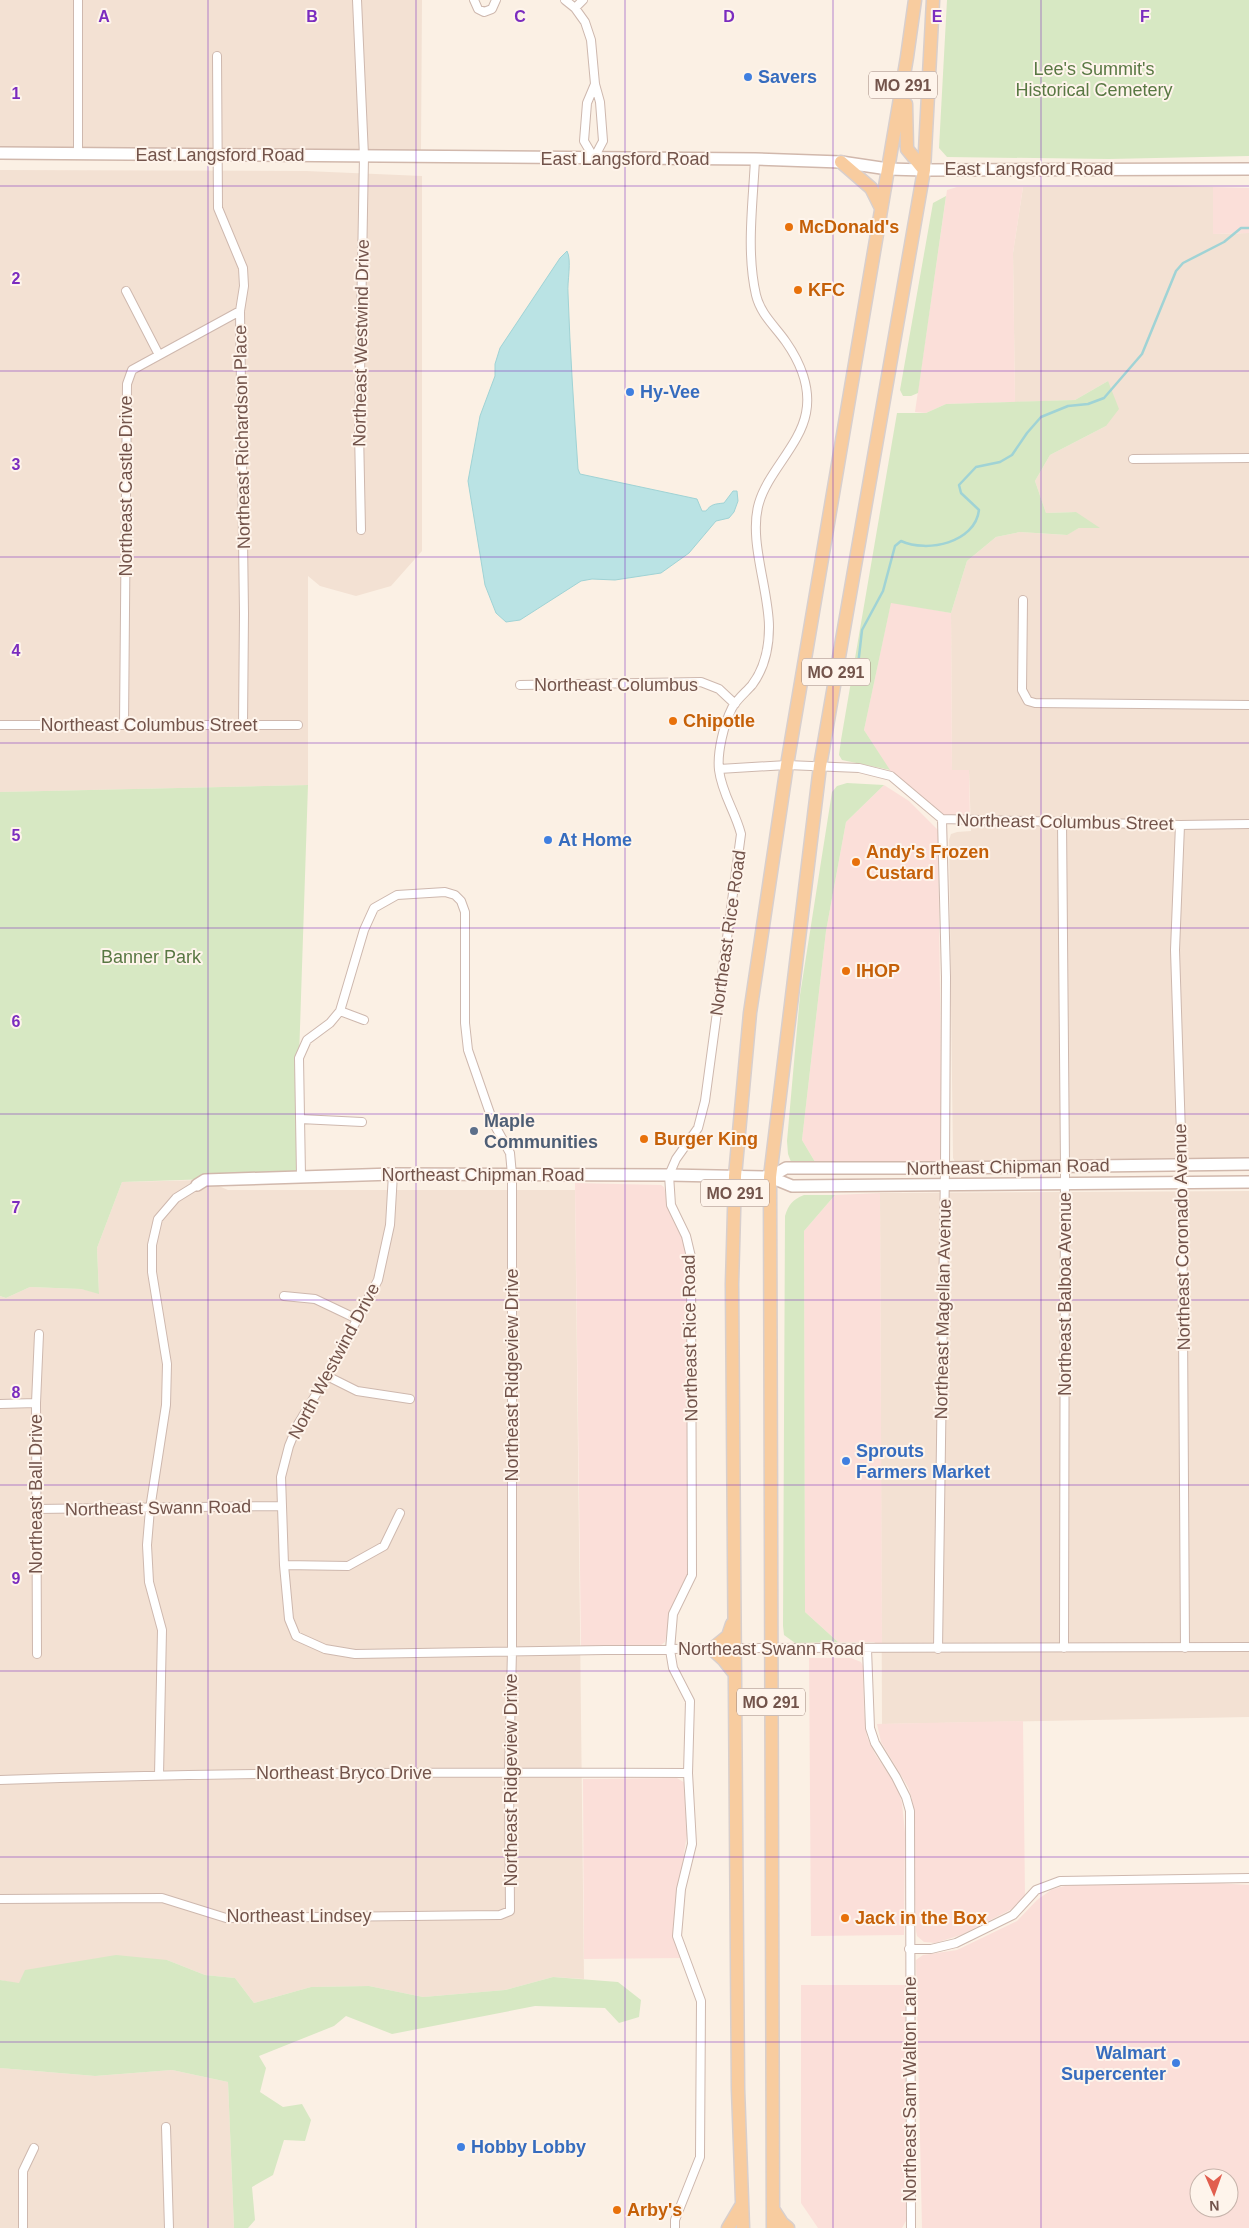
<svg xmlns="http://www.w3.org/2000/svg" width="1249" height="2228" font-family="Arial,sans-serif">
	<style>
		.residential { fill: #f3e1d3 }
		.commercial { fill: #fbdfd9; fill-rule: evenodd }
		.green { fill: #d7e8c3 }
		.water { fill: #bae3e4; stroke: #a0d3d5 }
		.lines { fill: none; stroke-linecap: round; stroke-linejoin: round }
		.stream { stroke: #a0d3d5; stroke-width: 2.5 }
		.street-casing { stroke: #ceb8ae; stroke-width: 10 }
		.secondary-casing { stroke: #d1b8ac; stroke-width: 14 }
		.primary-casing { stroke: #d8cfcd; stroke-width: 15 }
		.street { stroke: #fff; stroke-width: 8 }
		.secondary { stroke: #fff; stroke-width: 11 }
		.primary { stroke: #f8cc9f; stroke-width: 12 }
		.grid { fill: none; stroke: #7b2cbf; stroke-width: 1; stroke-opacity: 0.55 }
		.shop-dot { fill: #3f7fe0; stroke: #fef4eb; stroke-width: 2 }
		.food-dot { fill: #e8710a; stroke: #fef4eb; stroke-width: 2 }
		.service-dot { fill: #5c6f8a; stroke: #fef4eb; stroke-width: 2 }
		.labels { text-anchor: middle; stroke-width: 4; stroke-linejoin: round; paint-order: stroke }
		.shield { fill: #fef4eb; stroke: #9d847b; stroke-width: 1 }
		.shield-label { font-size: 16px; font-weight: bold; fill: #73544b }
		.park-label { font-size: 18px; fill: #597843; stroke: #fef4eb }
		.shop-label { font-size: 18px; font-weight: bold; fill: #366cbe; stroke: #fef4eb; text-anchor: start }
		.street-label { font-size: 18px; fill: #73544b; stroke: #fef4eb }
		.food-label { font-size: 18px; font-weight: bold; fill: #c56008; stroke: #fef4eb; text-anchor: start }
		.service-label { font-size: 18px; font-weight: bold; fill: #4e5e75; stroke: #fef4eb; text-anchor: start }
		.grid-label { font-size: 16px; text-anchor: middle; font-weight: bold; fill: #7b2cbf; stroke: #fef4eb; stroke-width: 4; stroke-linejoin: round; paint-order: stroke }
	</style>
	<rect width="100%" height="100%" fill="#fbf0e4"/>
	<path class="residential" d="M0,0H422L421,150L0,149Z
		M0,170L306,171L422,176V551L391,586L356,596L320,586L308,576V785L0,792Z
		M1172,186L1213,187V234L1249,233V1166H957L953,1158L949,840L951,834L957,832L971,831L969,771L952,770L951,613L967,561L996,537L1020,532L1066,535L1079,528L1076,512L1046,513L1035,481L1050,455L1106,426L1108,381L1075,400L1015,402L1013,253L1023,187Z
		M205,1180L228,1190H575L584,1979L553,1977L505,1990L423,1997L369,1986L311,1987L254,2003L235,1978L205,1975L167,1960L19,1984L0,1980V1296L6,1298L30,1287L81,1289L99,1293L97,1248L122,1182Z
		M1249,1191V1717L882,1724L880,1193Z
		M0,2068L95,2076L172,2070L228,2082L234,2228H0Z"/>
	<path class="commercial" d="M957,187H1023L1013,253L1015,402L946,404L926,413L915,412L947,190Z
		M1213,187L1249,188V233L1213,234Z
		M891,602L951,613L952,770H969L970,822L954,820L941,814L928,806L906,783L893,776L864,730Z
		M884,785L909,801L938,830L942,1159L939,1165L818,1167L802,1140L826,931L846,822Z
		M575,1183L661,1185L664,1187L670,1211L684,1241L688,1256L689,1567L686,1581L671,1610L665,1642L661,1645L581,1646Z
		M880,1193L882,1648L874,1642H838L805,1612L804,1231L835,1195Z
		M809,1658H851L861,1662L863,1666L864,1709L867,1737L875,1754L897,1787L902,1803L905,1833L904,1935L811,1936Z
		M1023,1721L1025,1896L1012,1909L961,1935L935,1943L924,1942L917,1936L916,1931L912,1799L908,1787L881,1742L877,1724Z
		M677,1778L685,1783L688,1828L675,1911L682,1958L584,1959L583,1779Z
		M1216,1883L1249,1885V2228H922L916,1960L923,1955L957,1950L1017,1921L1037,1900L1051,1890L1060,1887L1075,1884ZM1199,2178H1229V2208H1199Z
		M801,1985H905L906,2221L902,2228H818L801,2203Z"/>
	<path class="green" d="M947,0H1249V156L1109,159L947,157L939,148Z
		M946,196L918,393L911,396H903L900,390L933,203Z
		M1108,381L1119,409L1106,426L1050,455L1035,481L1046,513L1076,512L1100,528H1079L1067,535L1020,532L996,537L967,561L951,613L891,603L864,730L890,770L842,760L839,755L841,740L897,413H926L946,404L1075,400Z
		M847,783L884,785L846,822L826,931L802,1140L818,1167L798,1165L791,1162L788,1154L787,1141L800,995L832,792L837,786Z
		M308,785L299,1058L301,1176L122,1182L97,1248L99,1294L81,1289L30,1287L6,1298L0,1296V792Z
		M804,1195H835L804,1231L805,1612L838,1642L795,1643L784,1635L783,1626L785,1216C789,1204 792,1200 804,1195Z
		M116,1955L167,1960L205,1975L235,1978L254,2003L311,1987L369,1986L423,1997L505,1990L553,1977L618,1982L641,2000L639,2017L619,2023L605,2008L535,2006L392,2034L346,2016L334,2026L259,2056L266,2068L260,2092L283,2107L302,2104L311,2120L305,2141L284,2140L273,2175L252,2187L255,2220L248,2228H234L228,2082L172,2070L95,2076L0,2068V1980L19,1983L25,1970Z"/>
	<path class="water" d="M567,251C572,260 567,282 568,293C570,352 574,410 578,469L580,474L697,499L702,511H706C711,504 715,504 724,503L733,491H737L738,501L734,512L729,518L716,521L689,553L661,573L615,580L592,579L581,581L520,620L506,622L496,613L485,585L468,481L480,416L495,376V364L500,348L560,258Z"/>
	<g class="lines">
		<path class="stream" d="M856,683L862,630L883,591L895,546L901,541C927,553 975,543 979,510L961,493L959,485L976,467L1000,462L1012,455L1027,433L1041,417L1068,406L1088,404L1104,398L1142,354L1176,271L1183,263L1224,242L1241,228H1249"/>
		<g class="street-casing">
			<path id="street" d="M78,0V154
				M357,0L364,156L359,431L361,530
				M474,0L478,9L484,12L492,9L496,0
				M565,0L575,8L585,22L591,40L595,84L600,102L603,141L594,158
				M575,8L583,0
				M217,56L218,208L243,268L244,286L240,311L244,613L243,725
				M594,158L584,141L587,103L595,84
				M126,291L159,355
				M1133,459L1249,458
				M1023,600L1022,690L1028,701L1035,703L1249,705
				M520,685L701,682L719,689L735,704
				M0,725H298
				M124,725L127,384L132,370L240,311
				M719,769L787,765L859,768L891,776L942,819L1180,825L1249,824
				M1062,821L1065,1166L1064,1648
				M1180,825L1175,950L1182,1165L1185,1648
				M340,1011L364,1020
				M300,1119L362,1122
				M393,1174L390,1225L378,1280L327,1376L298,1424L289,1446L281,1477L284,1565L289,1619L296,1636L325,1649L355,1654L735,1648L1249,1647
				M284,1296L315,1299L357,1319
				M327,1376L357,1391L410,1399
				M0,1404L36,1403
				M36,1509L281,1506
				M284,1565L348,1566L384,1546L400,1513
				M867,1649L870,1728L875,1743L896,1777L906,1797L910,1811L911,2228
				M938,1649L945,1168L946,977L942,819
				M37,1654L36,1403L39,1334
				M159,1775L162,1630L149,1582L147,1545L150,1509L166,1405L167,1364L152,1272V1245L158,1219L176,1198L197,1185
				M0,1780C229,1772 459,1772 688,1773
				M0,1899L162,1898L226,1918L500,1915L510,1911L509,1772L512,1651V1175L510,1153L493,1122L468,1050L465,1023V912L461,901L455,895L445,892L397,895L374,908L364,930L340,1011L330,1023L307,1040L299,1058L301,1176
				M909,1949H931L956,1943L1013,1915L1036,1890L1060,1881L1249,1878
				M166,2127L169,2228
				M23,2228V2171L34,2148
				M675,2228V2220L700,2157L701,2001L677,1936L681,1889L692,1844L688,1773L690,1701L673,1668L670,1650L673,1614L692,1575L691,1257L686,1236L671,1205L669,1175L676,1159L698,1128L705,1101L741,834C735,811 722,794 719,770C717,752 724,724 732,708C737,699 746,692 752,685C764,669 769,647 769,627C769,590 748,539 759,503C768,472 800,445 806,413C811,388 800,362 786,342C775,326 761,315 756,295C746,251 753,203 755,159"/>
		</g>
		<g class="secondary-casing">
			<path id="secondary" d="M0,153L755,159L841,162L888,169L924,170L1249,169
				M770,1177L786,1168H945L1249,1164
				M197,1185L205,1180L393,1174L669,1175L770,1177L792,1186L1249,1182"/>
		</g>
		<g class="primary-casing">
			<path id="primary" d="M906,104L907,149L924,170
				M841,162L871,188L881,208
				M732,1624L728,1636L712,1649L724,1660L735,1674
				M773,2209L782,2223L788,2228
				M728,2228L741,2206
				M743,2228L738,2089L732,1284L735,1176L750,1013L787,765L907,57L915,0
				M773,2228L770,1177L820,766L924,170L933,0"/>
		</g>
		<use href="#street" class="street"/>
		<use href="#secondary" class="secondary"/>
		<use href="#primary" class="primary"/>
	</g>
	<path class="grid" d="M208,0V2228M416,0V2228M625,0V2228M833,0V2228M1041,0V2228M0,186H1249M0,371H1249M0,557H1249M0,743H1249M0,928H1249M0,1114H1249M0,1300H1249M0,1485H1249M0,1671H1249M0,1857H1249M0,2042H1249"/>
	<g class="shop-dot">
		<circle cx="748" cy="77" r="5"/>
		<circle cx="630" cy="392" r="5"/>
		<circle cx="548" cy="840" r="5"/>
		<circle cx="846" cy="1461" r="5"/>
		<circle cx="1176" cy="2063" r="5"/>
		<circle cx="461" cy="2147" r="5"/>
	</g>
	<g class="food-dot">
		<circle cx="789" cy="227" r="5"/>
		<circle cx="798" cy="290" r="5"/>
		<circle cx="673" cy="721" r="5"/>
		<circle cx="856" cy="862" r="5"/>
		<circle cx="846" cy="971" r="5"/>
		<circle cx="644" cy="1139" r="5"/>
		<circle cx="845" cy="1918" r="5"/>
		<circle cx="617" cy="2210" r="5"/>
	</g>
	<circle class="service-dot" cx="474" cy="1131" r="5"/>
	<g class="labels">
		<g class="shield">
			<rect x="869" y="71.5" width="68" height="27" rx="4"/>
			<rect x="802" y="658.5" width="68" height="27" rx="4"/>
			<rect x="701" y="1179.5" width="68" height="27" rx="4"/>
			<rect x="737" y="1688.5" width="68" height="27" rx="4"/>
		</g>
		<g class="shield-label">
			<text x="903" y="91">MO 291</text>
			<text x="836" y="678">MO 291</text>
			<text x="735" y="1199">MO 291</text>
			<text x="771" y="1708">MO 291</text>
		</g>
		<g class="park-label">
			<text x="1094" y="75">Lee's Summit's<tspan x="1094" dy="21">Historical Cemetery</tspan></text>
			<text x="151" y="963">Banner Park</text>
		</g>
		<g class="shop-label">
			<text x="758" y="83">Savers</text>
			<text x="640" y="398">Hy-Vee</text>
			<text x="558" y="846">At Home</text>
			<text x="856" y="1457">Sprouts<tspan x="856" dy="21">Farmers Market</tspan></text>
			<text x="1166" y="2059" text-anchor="end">Walmart<tspan x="1166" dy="21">Supercenter</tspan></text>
			<text x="471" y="2153">Hobby Lobby</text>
		</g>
		<g class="street-label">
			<text x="220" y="161">East Langsford Road</text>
			<text x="625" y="165">East Langsford Road</text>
			<text x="1029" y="175">East Langsford Road</text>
			<text transform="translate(361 343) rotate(-89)" y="6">Northeast Westwind Drive</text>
			<text transform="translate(242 437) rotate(-91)" y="6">Northeast Richardson Place</text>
			<text transform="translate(126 486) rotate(-90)" y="6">Northeast Castle Drive</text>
			<text x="616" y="691">Northeast Columbus</text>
			<text x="149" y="731">Northeast Columbus Street</text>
			<text transform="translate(1065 822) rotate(1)" y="6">Northeast Columbus Street</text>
			<text transform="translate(728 933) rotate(-82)" y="6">Northeast Rice Road</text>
			<text transform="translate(1008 1167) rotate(-1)" y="6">Northeast Chipman Road</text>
			<text x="483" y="1181">Northeast Chipman Road</text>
			<text transform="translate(1182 1237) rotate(-91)" y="6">Northeast Coronado Avenue</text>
			<text transform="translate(1065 1294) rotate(-90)" y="6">Northeast Balboa Avenue</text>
			<text transform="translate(943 1309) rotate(-89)" y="6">Northeast Magellan Avenue</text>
			<text transform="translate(690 1338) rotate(-91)" y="6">Northeast Rice Road</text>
			<text transform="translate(334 1361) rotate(-62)" y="6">North Westwind Drive</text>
			<text transform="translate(512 1375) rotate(-90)" y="6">Northeast Ridgeview Drive</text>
			<text transform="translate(36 1494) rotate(-90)" y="6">Northeast Ball Drive</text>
			<text transform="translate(158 1508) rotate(-1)" y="6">Northeast Swann Road</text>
			<text x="771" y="1655">Northeast Swann Road</text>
			<text x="344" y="1779">Northeast Bryco Drive</text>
			<text transform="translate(511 1780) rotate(-90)" y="6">Northeast Ridgeview Drive</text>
			<text x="299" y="1922">Northeast Lindsey</text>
			<text transform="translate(910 2089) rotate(-90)" y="6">Northeast Sam Walton Lane</text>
		</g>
		<g class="food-label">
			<text x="799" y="233">McDonald's</text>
			<text x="808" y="296">KFC</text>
			<text x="683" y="727">Chipotle</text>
			<text x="866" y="858">Andy's Frozen<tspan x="866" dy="21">Custard</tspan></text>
			<text x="856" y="977">IHOP</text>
			<text x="654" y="1145">Burger King</text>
			<text x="855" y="1924">Jack in the Box</text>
			<text x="627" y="2216">Arby's</text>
		</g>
		<g class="service-label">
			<text x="484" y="1127">Maple<tspan x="484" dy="21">Communities</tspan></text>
		</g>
	</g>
	<g class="grid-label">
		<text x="104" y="22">A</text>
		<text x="312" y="22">B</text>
		<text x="520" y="22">C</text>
		<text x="729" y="22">D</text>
		<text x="937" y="22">E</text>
		<text x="1145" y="22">F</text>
		<text x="16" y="99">1</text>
		<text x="16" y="284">2</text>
		<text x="16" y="470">3</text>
		<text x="16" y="656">4</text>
		<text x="16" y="841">5</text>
		<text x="16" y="1027">6</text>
		<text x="16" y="1213">7</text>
		<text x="16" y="1398">8</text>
		<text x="16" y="1584">9</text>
	</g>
	<g transform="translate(1214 2193) rotate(178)"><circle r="24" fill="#fef4eb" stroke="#c6b4ab"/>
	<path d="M0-4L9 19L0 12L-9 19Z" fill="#e15e4e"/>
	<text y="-8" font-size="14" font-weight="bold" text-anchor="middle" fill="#73544b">N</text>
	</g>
</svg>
